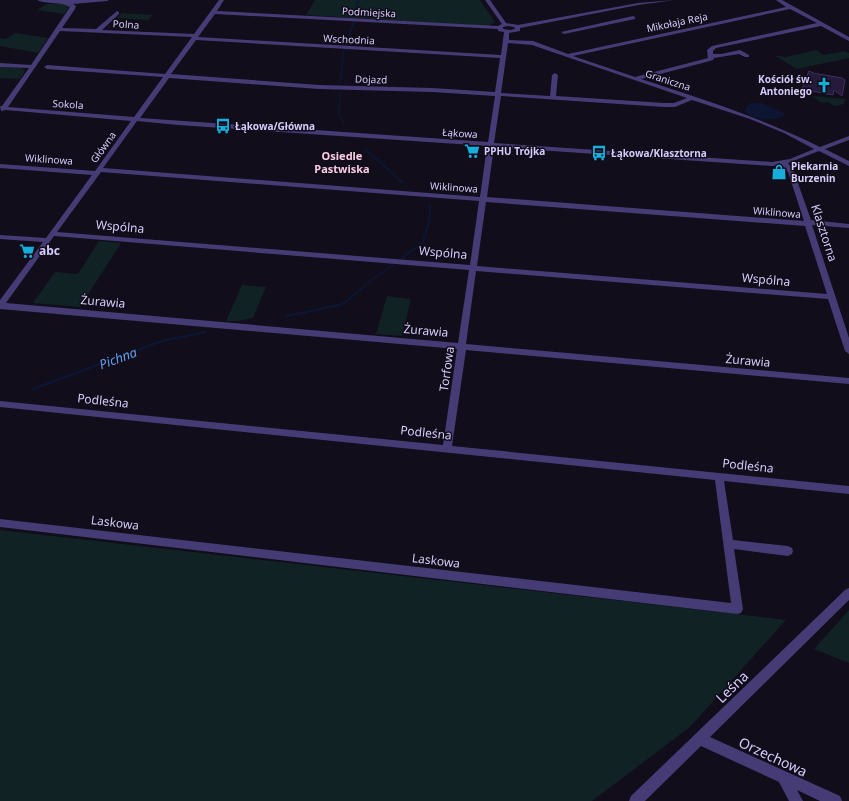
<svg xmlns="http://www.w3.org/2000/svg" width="849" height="801" font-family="'Noto Sans',sans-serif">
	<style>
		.green { fill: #102224 }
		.water { fill: #0c1633 }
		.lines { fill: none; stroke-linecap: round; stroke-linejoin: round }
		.stream-far2 { stroke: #0c1633; stroke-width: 1.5 }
		.stream-far1 { stroke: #0c1633; stroke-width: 2 }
		.stream { stroke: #0c1633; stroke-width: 2.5 }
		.building { fill: #251a39; stroke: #3f2f63 }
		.minor { fill: #453c75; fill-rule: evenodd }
		.labels { text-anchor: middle; stroke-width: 3; stroke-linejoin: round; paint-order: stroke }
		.far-street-label { font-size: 10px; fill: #d6cbfa; stroke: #110d1a }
		.far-poi-label { font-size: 10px; font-weight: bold; fill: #d6cbfa; stroke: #110d1a; text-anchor: start }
		.far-neighbourhood-label { font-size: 11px; font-weight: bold; fill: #facde4; stroke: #110d1a }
		.street-label { font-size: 12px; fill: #d6cbfa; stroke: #110d1a }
		.poi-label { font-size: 12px; font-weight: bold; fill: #d6cbfa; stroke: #110d1a; text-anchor: start }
		.water-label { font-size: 13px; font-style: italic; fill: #639ef0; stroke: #110d1a }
		.near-street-label { font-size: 14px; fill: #d6cbfa; stroke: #110d1a }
	</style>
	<rect width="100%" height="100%" fill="#110d1a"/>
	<path class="green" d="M315,0H480L495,22L487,26L306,15Z
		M47,4H67L70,6L64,14L37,10Z
		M122,13L153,15L148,20L116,18Z
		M15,33L48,38L38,53L0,46V38L6,39Z
		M816,50L824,55L844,51L849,53V58L797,69L774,55L786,57Z
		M0,67L22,68L25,71L20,79L0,78Z
		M812,96L845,99L844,104L834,106L828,102L822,103Z
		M99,241L121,243L80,307L33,303L55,272L78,274Z
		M242,285L266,287L253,318L238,321H226Z
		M387,296L411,299L402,336L376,334Z
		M0,530L745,615L786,620L690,727L592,801H0Z
		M849,610V663L814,649Z"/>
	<path class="water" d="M750,103H762L786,114C776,123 753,120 744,111Z"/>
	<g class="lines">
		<path class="stream-far2" d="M354,17L358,0
			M346,45L354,22
			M340,83L344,50
			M340,93L339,115L344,123"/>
		<path class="stream-far1" d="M366,150L402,182
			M401,259L423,242L429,222L430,205
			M338,306L346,302L370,281L393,265"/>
		<path class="stream" d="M286,316L340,305
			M33,389L162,341L205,332"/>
	</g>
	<path class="building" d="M809,71L813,73L842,78L845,80L842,96L834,90L833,95L802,89Z"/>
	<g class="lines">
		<path class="minor" d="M37,0H109L107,1L73,4L76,6L75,9L62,28L96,29L117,11L119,12V14L102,30L194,34L219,0H224L217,11L498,26L502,24L485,0H490L506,23L518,25L638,3L675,0L638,5L520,28V31L509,33V40L533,41L568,54L786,7L776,0H782L849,37V41L821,26L716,48L713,51V54H721L740,50L749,55V57H745L739,54L714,58L713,60L710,61L641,79C702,99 762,118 820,147L849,136V140L825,149L849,161V166L819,151L788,163L794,172L811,220L849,224V228L812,225L849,338V354L845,351L828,299L476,271L466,344L849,378V384L466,350L452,446L849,486V494L724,481L733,540L788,546L792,548L793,551L792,554L788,556L734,549L743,609L741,613L737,614L0,527V519L731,603L715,480L0,407V401L443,445L457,349L0,309V300L43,242L0,239V235L46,238L92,175L0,168V164L95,171L131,121L6,110L1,111L0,106H2L29,68L0,67V63L31,65L70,7C60,1 47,5 37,0ZM790,9L817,23L712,46L707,50L708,58L635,77L573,56ZM215,14L498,29V31L504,32L501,55L198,37ZM508,26L514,27L515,29L510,30L503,29V27ZM60,31L192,37L165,74L47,65L44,67L47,69L163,77L134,117L8,107ZM196,40L500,58L495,92L432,88L319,85L171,74ZM508,43L532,45L687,98L674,103H664L556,96L558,75L555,73L552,75L550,96L501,93ZM169,78L319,89L432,92L495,96L488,142L140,118ZM501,96L664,107H675L692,100L750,119L784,133L814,149L790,159L772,162L494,143ZM137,121L178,125L487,146L480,197L103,168ZM494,147L772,166L782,165L788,172L804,221L487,197ZM101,172L479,201L470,265L57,232ZM486,202L805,226L827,294L477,266ZM54,236L469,270L458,343L6,303Z
			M633,16L635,17V19L564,34L561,32Z
			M849,588V600L710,737L840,796L842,801H820L797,790L803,801H789L779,782L701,746L645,801H629L631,796L845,590Z"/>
	</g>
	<defs>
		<g id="church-bare" transform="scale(1.2)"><path d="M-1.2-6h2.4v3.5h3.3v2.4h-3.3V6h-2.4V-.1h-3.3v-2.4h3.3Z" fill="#16afdb" stroke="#110d1a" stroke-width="2.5" paint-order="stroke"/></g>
		<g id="bus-bare" transform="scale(1.2)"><path d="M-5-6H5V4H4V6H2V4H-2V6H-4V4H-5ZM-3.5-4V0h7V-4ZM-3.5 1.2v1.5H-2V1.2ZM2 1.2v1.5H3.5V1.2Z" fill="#16afdb" stroke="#110d1a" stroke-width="2.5" paint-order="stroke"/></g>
		<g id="supermarket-bare" transform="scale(1.2)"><path d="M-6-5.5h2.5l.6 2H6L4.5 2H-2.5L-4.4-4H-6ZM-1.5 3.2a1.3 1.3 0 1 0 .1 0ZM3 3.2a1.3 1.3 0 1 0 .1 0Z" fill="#16afdb" stroke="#110d1a" stroke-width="2.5" paint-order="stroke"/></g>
		<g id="shop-bare" transform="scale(1.2)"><path d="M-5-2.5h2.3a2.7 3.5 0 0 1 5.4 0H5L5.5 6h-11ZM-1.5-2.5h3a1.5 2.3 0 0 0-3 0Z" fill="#16afdb" stroke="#110d1a" stroke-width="2.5" paint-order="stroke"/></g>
	</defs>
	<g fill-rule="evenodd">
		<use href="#church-bare" x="824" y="85"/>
		<use href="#bus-bare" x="223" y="126"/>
		<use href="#supermarket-bare" x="472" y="151"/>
		<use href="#bus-bare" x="599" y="153"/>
		<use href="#shop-bare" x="779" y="172"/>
		<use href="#supermarket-bare" x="27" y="251"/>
	</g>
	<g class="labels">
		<g class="far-street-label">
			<text transform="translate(369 12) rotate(3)" y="4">Podmiejska</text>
			<text transform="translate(677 22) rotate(-12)" y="4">Mikołaja Reja</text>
			<text transform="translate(126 24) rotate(3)" y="4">Polna</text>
			<text transform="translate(349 39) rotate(3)" y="4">Wschodnia</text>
			<text transform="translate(371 79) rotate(2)" y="4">Dojazd</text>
			<text transform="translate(668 80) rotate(18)" y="4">Graniczna</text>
			<text transform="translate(68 104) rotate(4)" y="4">Sokola</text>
			<text transform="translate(460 133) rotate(4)" y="4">Łąkowa</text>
			<text transform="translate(103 147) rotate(-54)" y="4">Główna</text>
			<text transform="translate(49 159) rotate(4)" y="4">Wiklinowa</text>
			<text transform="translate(454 187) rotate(4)" y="4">Wiklinowa</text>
			<text transform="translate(777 212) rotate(5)" y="4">Wiklinowa</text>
		</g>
		<g class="far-poi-label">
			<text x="812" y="83" text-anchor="end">Kościół św.<tspan x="812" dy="12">Antoniego</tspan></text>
			<text x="235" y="130">Łąkowa/Główna</text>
			<text x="484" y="155">PPHU Trójka</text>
			<text x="611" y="157">Łąkowa/Klasztorna</text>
			<text x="791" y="170">Piekarnia<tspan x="791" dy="12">Burzenin</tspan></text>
		</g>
		<g class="far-neighbourhood-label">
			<text x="342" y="160">Osiedle<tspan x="342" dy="13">Pastwiska</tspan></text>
		</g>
		<g class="street-label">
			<text transform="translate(120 227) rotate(5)" y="4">Wspólna</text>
			<text transform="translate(824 233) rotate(72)" y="4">Klasztorna</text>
			<text transform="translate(443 253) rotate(5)" y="4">Wspólna</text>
			<text transform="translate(766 280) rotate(5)" y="4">Wspólna</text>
			<text transform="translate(103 302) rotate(5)" y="4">Żurawia</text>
			<text transform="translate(426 331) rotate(5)" y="4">Żurawia</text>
			<text transform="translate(748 361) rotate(5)" y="4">Żurawia</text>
			<text transform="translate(447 369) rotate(-82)" y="4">Torfowa</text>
			<text transform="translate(103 401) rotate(6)" y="4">Podleśna</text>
			<text transform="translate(426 433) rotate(6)" y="4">Podleśna</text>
			<text transform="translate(748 466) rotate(6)" y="4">Podleśna</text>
			<text transform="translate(115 523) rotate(7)" y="4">Laskowa</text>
			<text transform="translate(436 561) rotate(7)" y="4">Laskowa</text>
		</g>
		<g class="poi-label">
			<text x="39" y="255">abc</text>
		</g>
		<g class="water-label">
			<text transform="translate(118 358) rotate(-20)" y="5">Pichna</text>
		</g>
		<g class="near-street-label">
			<text transform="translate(732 687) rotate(-44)" y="5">Leśna</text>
			<text transform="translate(773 757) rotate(25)" y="5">Orzechowa</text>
		</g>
	</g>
</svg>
